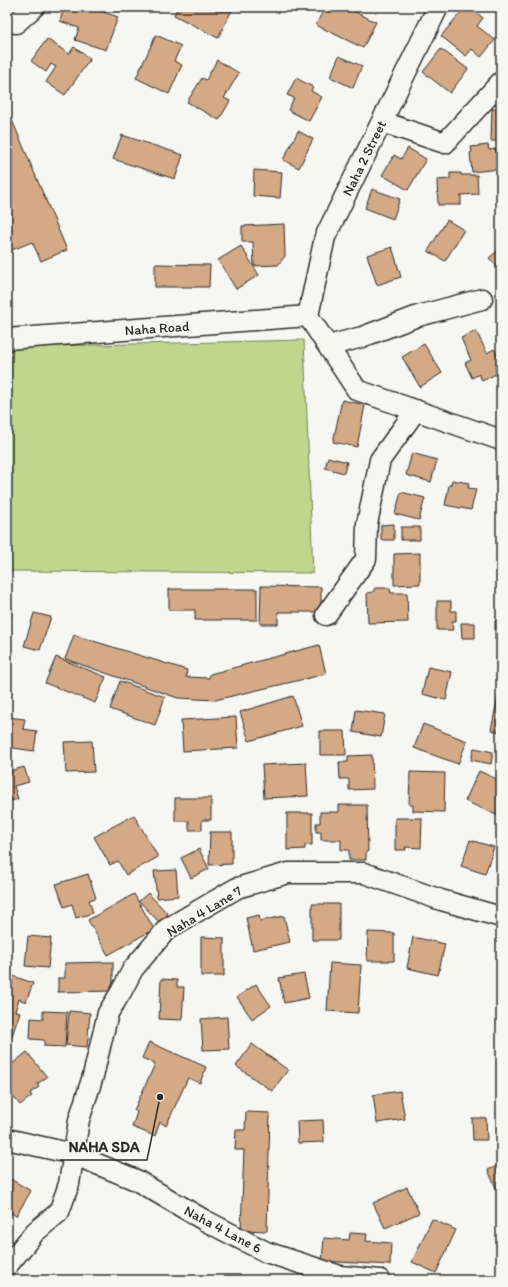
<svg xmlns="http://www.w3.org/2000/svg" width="508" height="1287" font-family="Itim,sans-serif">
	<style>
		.green { fill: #bfd68c; stroke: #75805c }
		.building { fill: #d4a985; stroke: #2b2b2b }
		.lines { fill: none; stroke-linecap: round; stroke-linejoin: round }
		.minor-casing { stroke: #2b2b2b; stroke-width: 23 }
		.minor { stroke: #f6f6f2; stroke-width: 20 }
		.labels { text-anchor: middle; stroke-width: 3.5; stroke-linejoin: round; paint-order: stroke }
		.street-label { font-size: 14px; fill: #2b2b2b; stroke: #f6f6f2 }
		.leader { fill: none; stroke: #2b2b2b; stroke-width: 1.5 }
		.callout-dot { fill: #2b2b2b; stroke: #f6f6f2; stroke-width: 1.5 }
		.callout-label { font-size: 15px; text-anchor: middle; font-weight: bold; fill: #2b2b2b; stroke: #f6f6f2; stroke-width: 3.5; stroke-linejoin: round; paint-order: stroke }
	</style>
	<rect width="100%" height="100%" fill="#f6f6f2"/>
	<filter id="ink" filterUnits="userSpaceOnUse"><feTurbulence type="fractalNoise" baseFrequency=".025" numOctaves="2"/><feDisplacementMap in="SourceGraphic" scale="8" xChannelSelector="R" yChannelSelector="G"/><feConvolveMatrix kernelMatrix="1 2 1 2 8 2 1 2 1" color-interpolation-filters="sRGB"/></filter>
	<g filter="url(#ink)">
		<path class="green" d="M304,340L313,573L7,571V347Z"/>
		<path class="building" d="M64,7H90L118,17L106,50L75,40L79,28L60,21Z
			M178,7H231L233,8L218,38L174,15Z
			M325,7H345L376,22L363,48L316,25Z
			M465,7H470L483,18L477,26L495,40L481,57L472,49L466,56L441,36Z
			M156,35L181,46L174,61L182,65L169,94L136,78Z
			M47,39L69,54L74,47L90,59L65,95L46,82L56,67L51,64L46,72L31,61Z
			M441,49L468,69L450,93L423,72Z
			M339,56L362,66L353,88L330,77Z
			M217,60L239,73L224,98L230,101L219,120L187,102L202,78L206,80Z
			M296,78L313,87L311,91L322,97L309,121L288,110L294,98L287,95Z
			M492,109H501V141H491Z
			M12,120L67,250L41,261L32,242L7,252V122Z
			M298,131L313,139L299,168L283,160Z
			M122,135L183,155L175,179L113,159Z
			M488,145L489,150L496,149L499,169L472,172L470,153L472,152L471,147Z
			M408,148L426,159L408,190L382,175L394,155L401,159Z
			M254,170L282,172L280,198L253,196Z
			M450,173H461V175H477L478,194L461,195V205H438L437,180L450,179Z
			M372,189L400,199L393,219L365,208Z
			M447,220L464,230L445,261L428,251Z
			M284,224L285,256L278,265L254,266L253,242H242V226Z
			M241,246L259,275L236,289L218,260Z
			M392,247L401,277L377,285L367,255Z
			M501,248V271L489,258Z
			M155,264L210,265L209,287H155Z
			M476,331L487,353L494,349L501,363V364L495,367L498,373L482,381L479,374L472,378L465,363L471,360L461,338Z
			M424,344L442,373L420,387L402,357Z
			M342,400L365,405L357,447L333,442Z
			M412,453L437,460L431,482L406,475Z
			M328,457L347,462L344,473L325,468Z
			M452,480L469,483L468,488L476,489L471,510L445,505L449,485H451Z
			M401,492L425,498L419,520L395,514Z
			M394,524V540H381V525Z
			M401,527H420V540H401Z
			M420,553V584L394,585V554Z
			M261,586L321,587V612H278V624H260Z
			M375,588H390L391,593H407L408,622L368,623L367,593L373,592Z
			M169,589H257V620H195V610H169Z
			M437,601H451V611H456V621H452L453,630H437Z
			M7,613L12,614L7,629Z
			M34,613L51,617L40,650L24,646Z
			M495,621H501V640H495Z
			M461,623H475V638H462Z
			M74,635L187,670L186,677L209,678L210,674L319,645L326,674L215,700L178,698L65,659Z
			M56,657L106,677L95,703L45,683Z
			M428,667L452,672L446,700L422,694Z
			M120,681L165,697L155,725L110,709Z
			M501,682V732L491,730Z
			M293,696L302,726L249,741L240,712Z
			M356,710L385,714L381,737L353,732Z
			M7,717L25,719L23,729L37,731L34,751L7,747Z
			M236,717L238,748L183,751L181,720Z
			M423,724L467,741L458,764L414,748Z
			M320,731H345L346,755H320Z
			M92,741L94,772L66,773L64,742Z
			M474,748L493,752L491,764L471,760Z
			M372,755L373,789L349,790V779H340L339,762H348V756Z
			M306,763L308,796L264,798L262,765Z
			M24,767L29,782L14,786L18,799L7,802V772Z
			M479,771L501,781V817L465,801Z
			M410,772L445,773L444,812L413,811V805H409Z
			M175,798H211V820H202V830H189V821H175Z
			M339,805H367L368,851L366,852V860H349V850H341V840H321V832H316V823H320V812H339Z
			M287,813H312V845H305V849L287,850Z
			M134,815L158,857L126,875L118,861L110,865L94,837Z
			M395,818H422L421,848L405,847L406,850H395Z
			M210,832H232V864L209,865Z
			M470,840L494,847L485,874L461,866Z
			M199,849L209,869L191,878L181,858Z
			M176,870L178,896L157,898L154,871Z
			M88,874L96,898L89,900L93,913L76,918L72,904L64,907L56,884Z
			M148,893L168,914L159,922L139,901Z
			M134,894L154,929L108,955L88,920Z
			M312,904H339V940H312Z
			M259,915L260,921L284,916L290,942L253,950L246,918Z
			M368,932L394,933V961H367Z
			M28,936L51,938L48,968L25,966Z
			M201,937L224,938V976H201Z
			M413,937L445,944L438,975L407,968Z
			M113,962V991L58,992V978H65V963Z
			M330,963L361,965L358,1013L327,1011Z
			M7,974L33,983L26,1002L19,999L15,1011L20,1012L10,1042L7,1041Z
			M304,974L309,998L284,1003L279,978Z
			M161,979L177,980V987H184L182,1020L159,1019Z
			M256,984L271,1006L252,1019L237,997Z
			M43,1011L67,1012L65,1047L44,1046V1040L30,1039L31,1018L43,1019Z
			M69,1011L90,1013L87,1047L66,1045Z
			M227,1017L229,1049L203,1050L201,1019Z
			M149,1042L206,1067L200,1083L188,1078L166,1126L160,1122L155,1136L132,1127L137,1112L134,1110L155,1064L142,1058Z
			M252,1044L288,1070L272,1091L236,1066Z
			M27,1052L47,1077L37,1084L39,1087L30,1093L32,1096L20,1105L7,1089V1068Z
			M400,1091L405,1119L377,1123L373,1095Z
			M246,1112L270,1113L267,1231L241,1230L244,1150H235L236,1130H245Z
			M472,1118H486L487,1140H473Z
			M323,1120L324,1142L298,1143L297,1121Z
			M501,1164V1194L499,1195L488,1170Z
			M7,1177L31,1191L16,1216L7,1210Z
			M407,1187L419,1213L385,1228L373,1203Z
			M432,1219L456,1230L436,1273L412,1262Z
			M350,1233L367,1234L366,1241L391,1243L390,1265L322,1261L324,1238L349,1240Z"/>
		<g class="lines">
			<g class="minor-casing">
				<path id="minor" d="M7,21L16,23L34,7
					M382,122L445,143L501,82
					M308,316L325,237L438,7
					M308,316L357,390L501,440
					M7,339L308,316
					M328,346L362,337L418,316L482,299
					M326,615L366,559L367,524L380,460L416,410
					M7,1139L73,1154L136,1180L204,1220L266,1252L340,1276L380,1280
					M7,1266L35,1232L59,1212L69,1184L79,1120L93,1076L108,1013L121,992L133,969L167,929L237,888L288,873H364L441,900L501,917"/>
			</g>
			<use href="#minor" class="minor"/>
		</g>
	</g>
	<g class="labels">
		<g class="street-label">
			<text transform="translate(364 158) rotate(-64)" y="5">Naha 2 Street</text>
			<text transform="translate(157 328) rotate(-4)" y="5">Naha Road</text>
			<text transform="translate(204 911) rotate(-31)" y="5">Naha 4 Lane 7</text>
			<text transform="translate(223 1229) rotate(28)" y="5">Naha 4 Lane 6</text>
		</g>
	</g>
	<path class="leader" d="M160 1097L147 1160H60"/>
	<circle class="callout-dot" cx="160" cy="1097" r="4"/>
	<g class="callout-label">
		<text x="104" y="1152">NAHA SDA</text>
	</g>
	<rect width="508" height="1287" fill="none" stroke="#f6f6f2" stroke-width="24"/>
	<rect x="12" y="12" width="484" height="1263" fill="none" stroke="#2b2b2b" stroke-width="1.5" filter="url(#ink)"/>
</svg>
